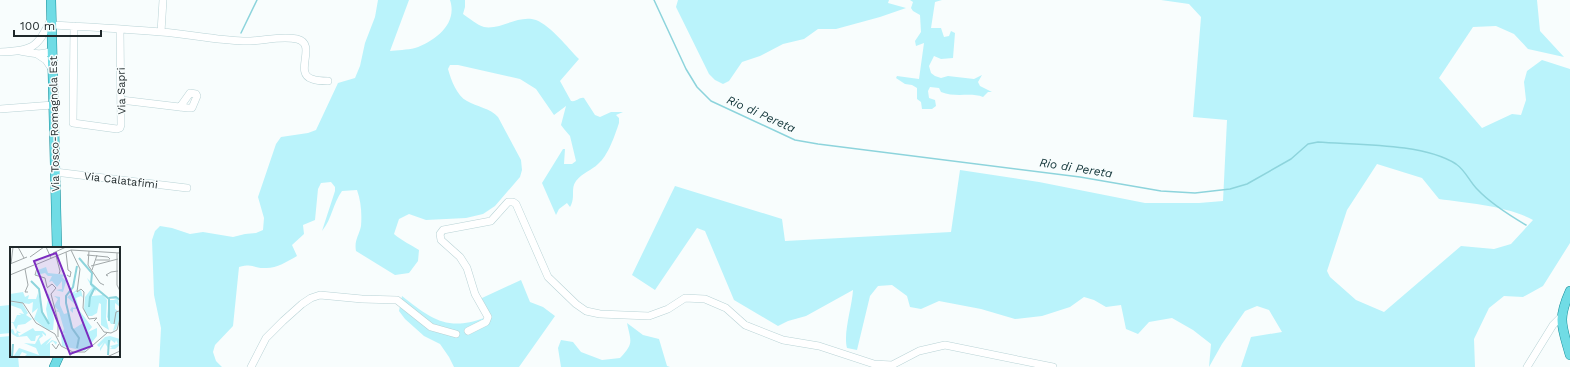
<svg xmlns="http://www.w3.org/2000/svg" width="1570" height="367" font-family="'Work Sans',sans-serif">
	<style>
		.green { fill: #baf3fb; fill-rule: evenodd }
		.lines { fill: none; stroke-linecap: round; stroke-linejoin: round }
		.stream { stroke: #8dd4dc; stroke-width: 1.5 }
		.minor-casing { stroke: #b9d3d6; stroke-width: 8 }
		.major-casing { stroke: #168d98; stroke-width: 10 }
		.minor { stroke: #fff; stroke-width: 7 }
		.major { stroke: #70dce5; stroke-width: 9 }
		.labels { text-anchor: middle; stroke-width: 3; stroke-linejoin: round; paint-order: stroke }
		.street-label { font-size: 11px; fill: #1f282a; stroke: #f8fdfd }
		.water-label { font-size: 12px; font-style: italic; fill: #123539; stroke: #f8fdfd }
		.inset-river { fill: none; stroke: #8dd4dc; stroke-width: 2 }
		.inset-road { fill: none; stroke: #a1a8a9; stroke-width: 1 }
		.view { fill: #7b2cbf; fill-opacity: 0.15; stroke: #7b2cbf; stroke-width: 2 }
		.inset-edge { fill: none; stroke: #1f282a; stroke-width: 2 }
	</style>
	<rect width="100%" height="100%" fill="#f8fdfd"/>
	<path class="green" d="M378,0H409L390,51C397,50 407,50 415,48C435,41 458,24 450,0H465V7L463,14C469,18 477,25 484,27C501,30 519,14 536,20C551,26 567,47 579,59L560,81L571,101C577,102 579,97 584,98L595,115L600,117L611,112H623L616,115L619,118V123C615,135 608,156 598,164C592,170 582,173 576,181C570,189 576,197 570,207L567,203L559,209L556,215L542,183L563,149H565L564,164H572L576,161L570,136L564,129L561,125L566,106L554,115L536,89L520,79L458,65H450L448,69C451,80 457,96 467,101C477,107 490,108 498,117L521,160L522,170L520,177L495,206L483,214L466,218L426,220L409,214L399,219L394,234C402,241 410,244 419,250L418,261L409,273L395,275L356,251C354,240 359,236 361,226C362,214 361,201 357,190L342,191C333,203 332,219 322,231L335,191V187L331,182L321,183L318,189L315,220L303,225L304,234L292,245L297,256C286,262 276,269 264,268C252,268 254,263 239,267L233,326L215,345L213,352L216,361L222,367H159L161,328L154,295L152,240L155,231L160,226L172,228L190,234L203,232L233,237L245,234L256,233L263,230L264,218L258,197L276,144L281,137L308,133L316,130L338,83L355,78L360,66L365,43L375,17Z
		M678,0H889L888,3L906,8L880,17L836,29H818L804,39L783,44L760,56L742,62L729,81L723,84L715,80L709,74L676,7Z
		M910,0H942L935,2L931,28H941L944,37L949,36L951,31L955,33L953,58L941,59L934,56L929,66L931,73L935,76L941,78L948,76L974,79L982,75L978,82L980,86L992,92H988L983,97C971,92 956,98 941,92L939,88L930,87L928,91L929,98L935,100L936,106L932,109H922L921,102L917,99V88L912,85L905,84L896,78L897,76L919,79L924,43L916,46L915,41L921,32L920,15L913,11L911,8L913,2Z
		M1161,0H1537L1540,31L1564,57L1528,49L1514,34L1496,26L1473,27L1439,78L1482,128L1512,114L1521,115L1526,100L1524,82L1527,71L1542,60L1570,69V243L1543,286L1523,297L1504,296L1489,308L1474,339L1475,367H1241L1251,337L1282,332L1269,310L1257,306L1245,311L1222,344L1209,367L1211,344L1193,330L1172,318L1149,322L1138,334L1126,329L1121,305L1106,307L1094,300L1084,297L1070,307L1042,316L1015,319L981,309L939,301L921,309L910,307L907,296L892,285L878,286L870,296L857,350L847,348C843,333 852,307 853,290L806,316L788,321L778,326L734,300L705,231L697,228L655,290L632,275L675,186L782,219L785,241L951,232L960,170L1039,182L1145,203H1199L1223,201L1227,120L1193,117L1201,17L1189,4ZM1377,164L1422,178L1439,199C1467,203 1508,206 1533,220L1511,244L1494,249L1461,246L1384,312L1356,300L1330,277L1327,271L1347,210Z
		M521,280L530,302L543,307L555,316L519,367H454L449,357L440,344L424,336L405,319L399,311L402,296C430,318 447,332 484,318L482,298Z
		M10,305L11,333L0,334V306Z
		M627,323L643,335L659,339L667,366L670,367H561L558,348L561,340L573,342L581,352L602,360L620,358C634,343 631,342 627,323Z
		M11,336V356H18L19,367H0V337Z"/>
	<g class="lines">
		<path class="stream" d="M654,0L686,69L697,87L711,101L795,140L818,144L1080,177L1161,191L1195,193L1230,189L1247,184L1291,159L1308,144L1318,142C1357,145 1423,143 1456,164C1466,171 1469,181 1477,189C1491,204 1509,215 1526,225
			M241,33L257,0"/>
		<g class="minor-casing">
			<path id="minor" d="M52,25C88,27 125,29 161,32C188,34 216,40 243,41C261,42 279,35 297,39C318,44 293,73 312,79C317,81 323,81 328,81
				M74,26L73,123L117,129L120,128L121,125L120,29
				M161,32L163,0
				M20,51C32,53 41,56 52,51
				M0,52C32,51 38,48 51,19
				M37,54L46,60L52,69
				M121,100L188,108H192L197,96L196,94L190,93L180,107
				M0,109L53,105
				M55,172L187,188
				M468,331L486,322L488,317L475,294L467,268L460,257L441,240L440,234L443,230L491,221L508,202H513L516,204L548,277L576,304L586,311L600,314L649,316L668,309L685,298L705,299L726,308L745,325L783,340L819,346L874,364L892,365L919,351L945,345L1053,367
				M251,367L266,338L283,321L302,304L311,298L320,295L362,299L397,300L431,327L456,334
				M1527,367L1553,325L1561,317"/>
		</g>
		<g class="major-casing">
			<path id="major" d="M51,0L57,248
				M1570,291C1557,320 1562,326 1570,355
				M54,367L59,356"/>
		</g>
		<use href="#minor" class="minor"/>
		<use href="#major" class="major"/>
	</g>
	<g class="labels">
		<g class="street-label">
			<text transform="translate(121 91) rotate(-91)" y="4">Via Sapri</text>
			<text transform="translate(54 124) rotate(-91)" y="4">Via Tosco-Romagnola Est</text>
			<text transform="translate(121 180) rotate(7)" y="4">Via Calatafimi</text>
		</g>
		<g class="water-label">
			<text transform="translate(761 114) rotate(24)" y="4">Rio di Pereta</text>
			<text transform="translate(1076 168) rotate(9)" y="4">Rio di Pereta</text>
		</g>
	</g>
	<g transform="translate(10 247)">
		<rect width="110" height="110" fill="#f8fdfd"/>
		<path d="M36,20L38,26L57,28L52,30L55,33L57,31L53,45L46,43L52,42V34L47,40L42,34L39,35L42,29H38L35,26L26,28L28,23ZM77,31L87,41L85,45V42L83,44L82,49L93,48L97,53L96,71L99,83L91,78V57L89,56L87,66L82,69H78L74,63L75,50L82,41ZM69,41L64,47L71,43L73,51L71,49L66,51L69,62H63V66L60,63L62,60L64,61L66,60L67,59L57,50ZM13,45L15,50L19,48L18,52H26L28,46L33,66L38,73L36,62L38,52L36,48L39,47L44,72L43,83H37L24,72L28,61L22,66L23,55L19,57L0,54V47ZM44,49L50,50V58L54,67L58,66L62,83L73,76L69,63L82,80L78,85L87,81V89L75,104L52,99L51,88L56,87L52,86L54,82L49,65L45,64L48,63L44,59L48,52ZM107,50L110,60L105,56V62L110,65V71L106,82L103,84L105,77H101L97,70L99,53H106L101,51ZM0,55L12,56L18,66L16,68L22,72L15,77L8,78L6,83L11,86H8L9,89L23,81L25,84H33L36,87V89L32,86L33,89L29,92L31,98L36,94L42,90L36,98L42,93L47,95L46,98L43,94L40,96V109L14,110L17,107L12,105L9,110H3L9,101L29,108L26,101L14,96L25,97L30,88L26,89L25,94H21L17,89L7,90L2,87L0,83L3,82L5,87L7,85L3,76H0L4,75L7,68H11L9,66L14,67L11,62L0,58ZM100,89L110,92V98L105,102H99L102,101L100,99L108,97L106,93L105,96L101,93L98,101L95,96L90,104V101L94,95L89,100L87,98L95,90Z" fill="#baf3fb"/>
		<path class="inset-river" d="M69,11L82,26L81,37L99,52V74M67,19L63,40L56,49V56L62,81L69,91L67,101M21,34L29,42L32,65L39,77M99,51L106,50L110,53M79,60L80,50L85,40M98,108L99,93M2,110L3,97"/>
		<path class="inset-road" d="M8,0L14,11M36,0L41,11M61,3L70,22L67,45L71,42L74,45L73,61L79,72L87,71L84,74M79,4L78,18L90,36L94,38M56,5L58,23L61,25L60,30L57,28M43,6L56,0M107,6V38L110,44M77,8L98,10L100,12M46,9L50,24L49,27M20,10L34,0M86,13H100M0,17L17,10M1,17L3,0M25,18L61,3L110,6M25,19L27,21L25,28L35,31L37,40M81,19L108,12M15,22L18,38L15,45H18M82,23L87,8M0,28L24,18M98,29L96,28L101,25L108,24M37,41L42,37L46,41L41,47L48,74V90M0,54L13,56L26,76L45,87L51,99L63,105M87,75L94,85L101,86L107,83L110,71M104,77L106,65L109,64M42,97L46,102L49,97M59,110L63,105H75L97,86M97,110L110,104"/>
		<path class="view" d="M46,6L82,99L60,107L24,14Z"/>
		<rect width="110" height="110" class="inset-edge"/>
	</g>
	<path d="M14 30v6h87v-6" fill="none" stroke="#1f282a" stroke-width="2"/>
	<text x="20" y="30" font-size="12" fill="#1f282a" stroke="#f8fdfd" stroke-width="3" paint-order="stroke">100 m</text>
</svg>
